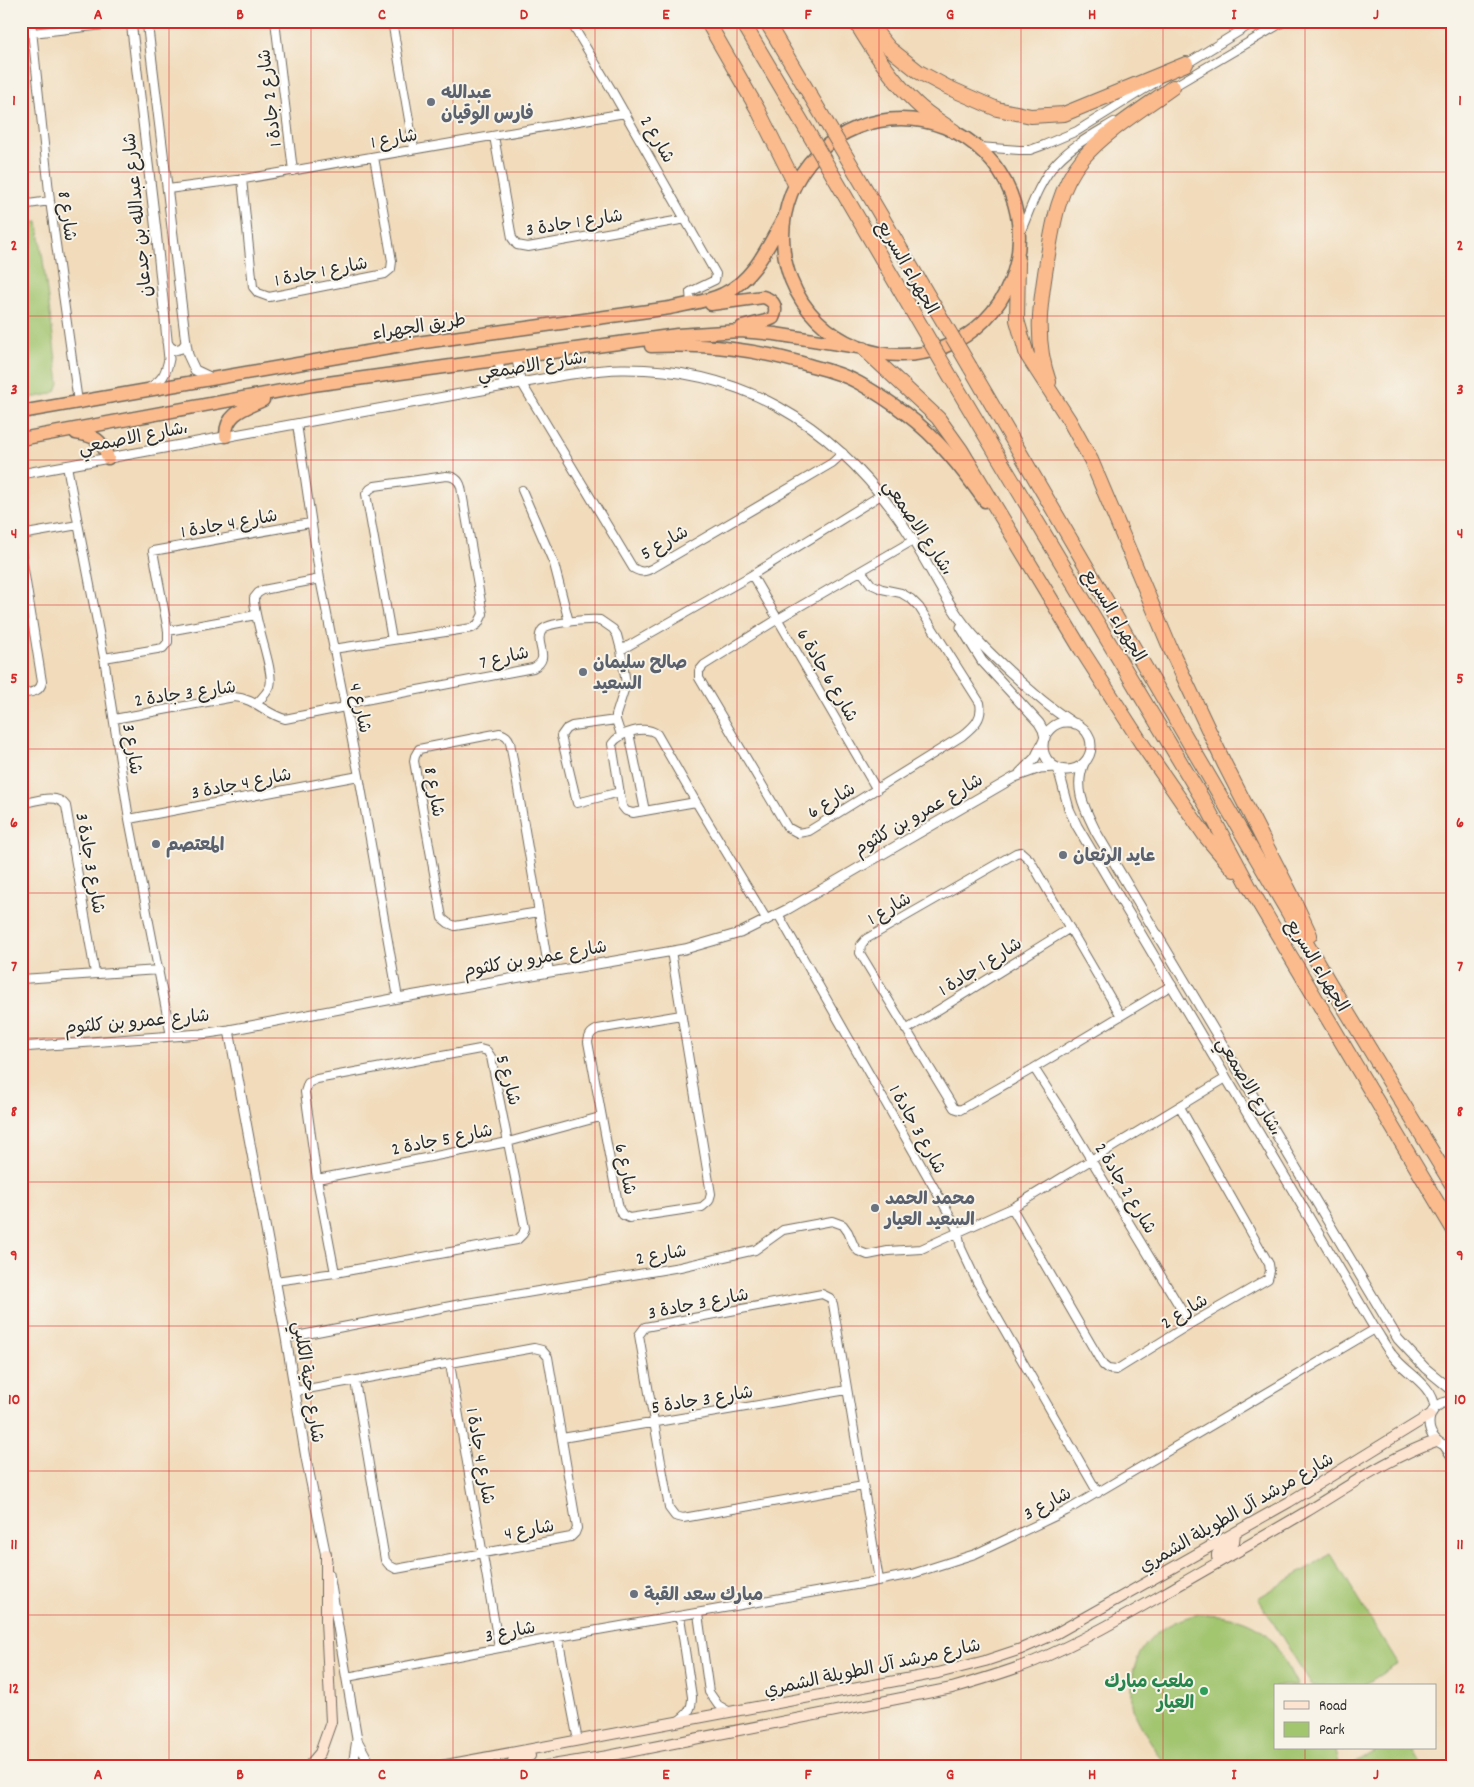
<svg xmlns="http://www.w3.org/2000/svg" width="1474" height="1787" font-family="Dekko,'Playpen Sans Arabic',sans-serif">
	<style>
		.green { fill: #a2c56f; stroke: #66784d }
		.lines { fill: none; stroke-linecap: round; stroke-linejoin: round }
		.minor-casing { stroke: #70695d; stroke-width: 10 }
		.tertiary-casing { stroke: #70695d; stroke-width: 11 }
		.secondary-casing { stroke: #70695d; stroke-width: 12 }
		.trunk-casing { stroke: #70695d; stroke-width: 15 }
		.motorway-casing { stroke: #70695d; stroke-width: 16 }
		.minor { stroke: #fff; stroke-width: 8 }
		.tertiary { stroke: #fff; stroke-width: 9 }
		.secondary { stroke: #fde4d1; stroke-width: 10 }
		.trunk { stroke: #fbbb8d; stroke-width: 12 }
		.motorway { stroke: #fbbb8d; stroke-width: 14 }
		.motorway-bridge-casing { stroke: #70695d; stroke-width: 16; stroke-linecap: butt }
		.motorway-bridge { stroke: #fbbb8d; stroke-width: 14 }
		.grid { fill: none; stroke: #d62828; stroke-width: 1; stroke-opacity: 0.55 }
		.worship-dot { fill: #6b7280; stroke: #f7f3e8; stroke-width: 2 }
		.leisure-dot { fill: #2e9e5b; stroke: #f7f3e8; stroke-width: 2 }
		.labels { text-anchor: middle; stroke-width: 4; stroke-linejoin: round; paint-order: stroke }
		.worship-label { font-size: 18px; font-weight: bold; fill: #5b616d; stroke: #f7f3e8; text-anchor: start }
		.street-label { font-size: 18px; fill: #2b2b2b; stroke: #f7f3e8 }
		.leisure-label { font-size: 18px; font-weight: bold; fill: #27864d; stroke: #f7f3e8; text-anchor: end }
		.neatline { fill: none; stroke: #d62828; stroke-width: 2 }
		.grid-label { font-size: 16px; text-anchor: middle; font-weight: bold; fill: #d62828 }
	</style>
	<rect width="100%" height="100%" fill="#f7f3e8"/>
	<filter id="ink" filterUnits="userSpaceOnUse"><feTurbulence type="fractalNoise" baseFrequency=".02" numOctaves="2"/><feDisplacementMap in="SourceGraphic" scale="10" xChannelSelector="R" yChannelSelector="G"/><feConvolveMatrix kernelMatrix="1 2 1 2 8 2 1 2 1" color-interpolation-filters="sRGB"/></filter>
	<filter id="wash" filterUnits="userSpaceOnUse"><feTurbulence type="fractalNoise" baseFrequency=".0096" numOctaves="4" result="noise"/><feDisplacementMap in="SourceGraphic" scale="20" xChannelSelector="R" yChannelSelector="G"/><feGaussianBlur stdDeviation="1.12" result="paint"/><feColorMatrix in="noise" values="0 0 0 0 0 0 0 0 0 0 0 0 0 0 0 0 0 1.4 0 .05"/><feComposite in="paint" operator="in"/></filter>
	<g filter="url(#wash)">
		<rect width="100%" height="100%" fill="#f1dbbb"/>
		<path class="green" d="M38,222L59,383L56,391L51,394L21,400V223Z
			M1331,1554L1398,1664L1362,1686H1312L1258,1598Z
			M1199,1614C1225,1614 1256,1619 1273,1642C1282,1655 1290,1671 1298,1686H1275V1748H1334L1339,1766H1166C1156,1749 1140,1728 1133,1709C1131,1703 1132,1694 1132,1687C1132,1646 1162,1622 1199,1614Z
			M1380,1748H1411L1421,1766H1354L1353,1764Z"/>
	</g>
	<g filter="url(#ink)">
		<g class="lines">
			<g class="minor-casing">
				<path id="minor" d="M31,21L50,201L78,402
					M275,21L293,171
					M392,21L414,149
					M570,21L611,89L716,274L715,280L690,292L691,303
					M32,33L131,22
					M1183,66L1256,21
					M1171,88L1285,21
					M494,136L512,238L517,245L528,247L686,219
					M979,147L1019,150H1030L1044,145L1077,131L1156,82
					M242,179L253,287L258,293L269,297L385,274L391,269L392,261L374,157
					M168,189L244,179L625,113
					M21,205L50,201
					M1020,233C1030,210 1039,181 1057,162C1073,145 1094,134 1114,122
					M516,357L521,382L633,568C641,573 645,572 653,568L832,463L843,453
					M498,360L504,386
					M297,424L320,579L359,776L398,998
					M67,466L104,658L129,819L171,1036
					M522,490L554,564L569,622
					M21,535L78,525
					M21,551L42,682C40,693 30,692 21,694
					M861,571L871,584L882,589L901,593L911,599L919,607L980,703C983,719 974,726 962,736L809,831L798,833L787,827L699,678V671L704,665L778,619L912,541
					M752,575L877,790
					M168,631L256,615
					M333,649L472,628L478,624L483,614L461,487C459,480 454,476 446,476L375,486L370,489L366,494L392,640
					M621,650L752,575L881,495
					M104,658L163,648L168,642V631L153,551L310,523
					M256,704C261,699 268,692 270,686C275,671 253,619 254,598L258,593L263,590L320,579
					M344,704L533,668C553,658 533,644 542,630C547,622 590,619 600,620L613,629L617,635L621,650L626,684L616,715V720L621,735
					M114,719L234,697C254,698 266,714 285,719L345,707
					M616,720L572,726L566,729L561,736L577,803L620,792
					M629,733L645,811
					M696,802L633,813L626,811L622,806L612,744C620,732 645,725 657,734L696,802L767,920
					M21,804C35,801 57,792 66,806L95,973
					M129,819L359,776
					M539,912L455,926L448,923L442,918L414,761L415,756L419,749L500,733C506,735 508,737 510,742L536,895L549,972
					M778,914L949,1214L958,1232L961,1248L977,1282L1098,1493
					M671,951L711,1194L709,1201L702,1207L629,1218L623,1215L619,1209L588,1042C589,1035 591,1032 598,1029L681,1015
					M21,979L159,970
					M1121,1016L1030,860L1021,852L1016,853L866,939L861,945L860,953L954,1108L960,1110L1034,1068L1172,985
					M906,1030L1070,928
					M1034,1068L1063,1113L1190,1324
					M317,1179L508,1142L600,1117
					M1012,1208L1103,1365L1108,1369L1116,1370L1190,1324L1268,1279L1270,1271L1269,1264L1180,1107
					M275,1281L335,1273L517,1240L523,1234L525,1228L491,1057L487,1051L480,1049L317,1079L308,1083L305,1092L317,1179L335,1273
					M286,1338L461,1304L680,1267L755,1250L783,1230L832,1221L843,1225L848,1232L854,1246L858,1251L868,1255L888,1251L921,1249L1012,1208L1226,1078
					M450,1364L499,1648
					M296,1391L534,1348L542,1350L548,1357L577,1528L575,1533L571,1537L396,1569L389,1565L385,1560L355,1381
					M562,1438L847,1390
					M863,1486L683,1518L675,1516L669,1508L639,1335L645,1327L822,1294L830,1298L833,1304L879,1580
					M698,1614L709,1692L718,1705L730,1712
					M558,1637L578,1741
					M347,1677L558,1637L867,1583L912,1574L975,1554L1066,1511L1375,1329
					M678,1721C688,1714 692,1709 692,1697L680,1617"/>
			</g>
			<g class="tertiary-casing">
				<path id="tertiary" d="M131,21L156,231L169,359C166,374 162,381 149,388
					M147,21L186,343L188,355L195,370L212,378
					M167,342L170,347L175,350L182,348L186,343
					M21,474L559,376C580,373 601,369 622,369C741,368 829,422 897,516C918,545 933,577 952,607C970,636 996,659 1021,682C1038,697 1055,712 1075,724
					M961,627L982,661L1039,723L1043,730L1045,738
					M1043 746a24 24 0 1 1 48 0a24 24 0 1 1-48 0Z
					M1084,763C1073,789 1085,809 1096,832L1398,1339L1425,1368L1453,1391
					M1058,768L1069,809L1077,826L1375,1329C1381,1338 1386,1348 1393,1356C1407,1374 1432,1384 1435,1408
					M1020,773L1035,758L1043,742
					M229,1030L286,1338L306,1458L327,1561
					M21,1047L201,1034L229,1030L398,998L685,949L740,933L788,909L1015,777L1040,768L1055,767
					M1453,1401C1421,1402 1421,1444 1453,1447
					M1444,1445L1453,1458
					M329,1574L357,1739L353,1766
					M358,1742L371,1766"/>
			</g>
			<g class="secondary-casing">
				<path id="secondary" d="M1220,1561L1217,1557V1554L1234,1542L1235,1533
					M309,1766L320,1753L331,1722L326,1621V1554
					M441,1766L938,1673L985,1661L1021,1649L1057,1633L1289,1502L1430,1415
					M510,1766L514,1760L530,1756
					M546,1766L608,1756L952,1688C980,1680 1008,1672 1035,1661C1085,1640 1132,1612 1179,1585C1220,1561 1262,1538 1304,1513C1346,1488 1389,1457 1436,1441"/>
			</g>
			<g class="trunk-casing">
				<path id="trunk" d="M783 237a118 118 0 1 1 236 0a118 118 0 1 1-236 0Z
					M711,304L763,297C774,300 778,308 773,318L766,321L742,327
					M651,346C709,344 757,349 812,366C828,370 845,375 859,383C875,392 892,403 906,414C938,438 962,469 985,501
					M21,412L424,342L670,308C687,304 707,302 723,294C754,280 768,246 784,218
					M76,433C95,436 102,439 108,458
					M226,436C225,413 246,408 263,400
					M21,439L313,385L677,335L740,331L775,334L858,347"/>
			</g>
			<g class="motorway-casing">
				<path id="motorway" d="M707,21L758,110L795,184
					M742,21L809,134
					M766,21L826,122
					M855,21C872,50 892,80 916,103C927,114 941,122 954,131
					M867,21L889,48L919,72L947,87L997,109L1031,116L1064,114L1186,64
					M1018,262L1017,320L1027,355L1069,420L1091,460L1171,650L1224,763L1291,894L1310,935
					M864,349L938,418L961,450L1081,649L1142,744L1206,837L1234,870
					M970,367L1330,984L1453,1186
					M953,381L1206,805L1250,888L1453,1229
					M1049,382C1034,339 1040,304 1047,261C1053,224 1058,188 1083,158C1106,131 1144,108 1173,87"/>
			</g>
			<use href="#minor" class="minor"/>
			<use href="#tertiary" class="tertiary"/>
			<use href="#secondary" class="secondary"/>
			<use href="#trunk" class="trunk"/>
			<use href="#motorway" class="motorway"/>
			<g class="motorway-bridge-casing">
				<path id="motorway-bridge" d="M826,122L970,367
					M809,134L953,381"/>
			</g>
			<use href="#motorway-bridge" class="motorway-bridge"/>
		</g>
	</g>
	<path class="grid" d="M169,21V1766M311,21V1766M453,21V1766M595,21V1766M737,21V1766M879,21V1766M1021,21V1766M1163,21V1766M1305,21V1686M21,172H1453M21,316H1453M21,460H1453M21,605H1453M21,749H1453M21,893H1453M21,1038H1453M21,1182H1453M21,1326H1453M21,1471H1453M21,1615H1453M1305,1748V1766"/>
	<g class="worship-dot">
		<circle cx="431" cy="102" r="5"/>
		<circle cx="583" cy="672" r="5"/>
		<circle cx="156" cy="844" r="5"/>
		<circle cx="1063" cy="855" r="5"/>
		<circle cx="875" cy="1208" r="5"/>
		<circle cx="634" cy="1594" r="5"/>
	</g>
	<circle class="leisure-dot" cx="1204" cy="1691" r="5"/>
	<g class="labels">
		<g class="worship-label">
			<text x="441" y="98">عبدالله<tspan x="441" dy="21">فارس الوقيان</tspan></text>
			<text x="593" y="668">صالح سليمان<tspan x="593" dy="21">السعيد</tspan></text>
			<text x="166" y="850">المعتصم</text>
			<text x="1073" y="861">عايد الرثعان</text>
			<text x="885" y="1204">محمد الحمد<tspan x="885" dy="21">السعيد العيار</tspan></text>
			<text x="644" y="1600">مبارك سعد القبة</text>
		</g>
		<g class="street-label">
			<text transform="translate(269 98) rotate(-97)" y="6">شارع 2 جادة 1</text>
			<text transform="translate(394 138) rotate(-10)" y="6">شارع 1</text>
			<text transform="translate(658 139) rotate(60)" y="6">شارع 2</text>
			<text transform="translate(137 215) rotate(-96)" y="6">شارع عبدالله بن جدعان</text>
			<text transform="translate(68 216) rotate(82)" y="6">شارع 8</text>
			<text transform="translate(574 222) rotate(-9)" y="6">شارع 1 جادة 3</text>
			<text transform="translate(908 267) rotate(60)" y="6">الجهراء السريع</text>
			<text transform="translate(321 271) rotate(-11)" y="6">شارع 1 جادة 1</text>
			<text transform="translate(419 326) rotate(-9)" y="6">طريق الجهراء</text>
			<text transform="translate(532 365) rotate(-9)" y="6">شارع الاصمعي،</text>
			<text transform="translate(133 437) rotate(-11)" y="6">شارع الاصمعي،</text>
			<text transform="translate(229 523) rotate(-10)" y="6">شارع 4 جادة 1</text>
			<text transform="translate(919 527) rotate(56)" y="6">شارع الاصمعي،</text>
			<text transform="translate(664 542) rotate(-29)" y="6">شارع 5</text>
			<text transform="translate(1115 615) rotate(59)" y="6">الجهراء السريع</text>
			<text transform="translate(504 657) rotate(-13)" y="6">شارع 7</text>
			<text transform="translate(828 675) rotate(60)" y="6">شارع 6 جادة 6</text>
			<text transform="translate(185 693) rotate(-8)" y="6">شارع 3 جادة 2</text>
			<text transform="translate(361 708) rotate(78)" y="6">شارع 4</text>
			<text transform="translate(133 749) rotate(81)" y="6">شارع 3</text>
			<text transform="translate(241 783) rotate(-11)" y="6">شارع 4 جادة 3</text>
			<text transform="translate(435 792) rotate(80)" y="6">شارع 8</text>
			<text transform="translate(831 800) rotate(-31)" y="6">شارع 6</text>
			<text transform="translate(918 814) rotate(-30)" y="6">شارع عمرو بن كلثوم</text>
			<text transform="translate(91 863) rotate(80)" y="6">شارع 3 جادة 3</text>
			<text transform="translate(889 908) rotate(-30)" y="6">شارع 1</text>
			<text transform="translate(535 958) rotate(-10)" y="6">شارع عمرو بن كلثوم</text>
			<text transform="translate(1318 965) rotate(59)" y="6">الجهراء السريع</text>
			<text transform="translate(980 966) rotate(-32)" y="6">شارع 1 جادة 1</text>
			<text transform="translate(137 1021) rotate(-5)" y="6">شارع عمرو بن كلثوم</text>
			<text transform="translate(509 1080) rotate(75)" y="6">شارع 5</text>
			<text transform="translate(1250 1086) rotate(59)" y="6">شارع الاصمعي،</text>
			<text transform="translate(918 1129) rotate(61)" y="6">شارع 3 جادة 1</text>
			<text transform="translate(442 1139) rotate(-11)" y="6">شارع 5 جادة 2</text>
			<text transform="translate(626 1169) rotate(79)" y="6">شارع 6</text>
			<text transform="translate(1126 1188) rotate(59)" y="6">شارع 2 جادة 2</text>
			<text transform="translate(661 1254) rotate(-10)" y="6">شارع 2</text>
			<text transform="translate(698 1303) rotate(-11)" y="6">شارع 3 جادة 3</text>
			<text transform="translate(1184 1311) rotate(-31)" y="6">شارع 2</text>
			<text transform="translate(309 1382) rotate(81)" y="6">شارع دحية الكلبي</text>
			<text transform="translate(702 1399) rotate(-9)" y="6">شارع 3 جادة 5</text>
			<text transform="translate(481 1456) rotate(80)" y="6">شارع 4 جادة 1</text>
			<text transform="translate(1047 1503) rotate(-27)" y="6">شارع 3</text>
			<text transform="translate(1236 1512) rotate(-30)" y="6">شارع مرشد آل الطويلة الشمري</text>
			<text transform="translate(529 1529) rotate(-10)" y="6">شارع 4</text>
			<text transform="translate(510 1631) rotate(-11)" y="6">شارع 3</text>
			<text transform="translate(872 1667) rotate(-12)" y="6">شارع مرشد آل الطويلة الشمري</text>
		</g>
		<g class="leisure-label">
			<text x="1194" y="1687">ملعب مبارك<tspan x="1194" dy="21">العيار</tspan></text>
		</g>
	</g>
	<rect width="1474" height="1787" fill="none" stroke="#f7f3e8" stroke-width="55"/>
	<rect x="1274" y="1684" width="162" height="65" fill="#f7f3e8" stroke="#a5a39c"/>
	<rect x="1284" y="1701" width="25" height="8" fill="#fde4d1" stroke="#a5a39c"/>
	<text x="1319" y="1710" font-size="15" fill="#2b2b2b">Road</text>
	<rect x="1284" y="1722" width="25" height="15" fill="#a2c56f" stroke="#a5a39c"/>
	<text x="1319" y="1734" font-size="15" fill="#2b2b2b">Park</text>
	<rect x="28" y="28" width="1418" height="1732" class="neatline"/>
	<g class="grid-label">
		<text x="98" y="19">A</text>
		<text x="240" y="19">B</text>
		<text x="382" y="19">C</text>
		<text x="524" y="19">D</text>
		<text x="666" y="19">E</text>
		<text x="808" y="19">F</text>
		<text x="950" y="19">G</text>
		<text x="1092" y="19">H</text>
		<text x="1234" y="19">I</text>
		<text x="1376" y="19">J</text>
		<text x="14" y="105">1</text>
		<text x="1460" y="105">1</text>
		<text x="14" y="250">2</text>
		<text x="1460" y="250">2</text>
		<text x="14" y="394">3</text>
		<text x="1460" y="394">3</text>
		<text x="14" y="538">4</text>
		<text x="1460" y="538">4</text>
		<text x="14" y="683">5</text>
		<text x="1460" y="683">5</text>
		<text x="14" y="827">6</text>
		<text x="1460" y="827">6</text>
		<text x="14" y="971">7</text>
		<text x="1460" y="971">7</text>
		<text x="14" y="1116">8</text>
		<text x="1460" y="1116">8</text>
		<text x="14" y="1260">9</text>
		<text x="1460" y="1260">9</text>
		<text x="14" y="1404">10</text>
		<text x="1460" y="1404">10</text>
		<text x="14" y="1549">11</text>
		<text x="1460" y="1549">11</text>
		<text x="14" y="1693">12</text>
		<text x="1460" y="1693">12</text>
		<text x="98" y="1779">A</text>
		<text x="240" y="1779">B</text>
		<text x="382" y="1779">C</text>
		<text x="524" y="1779">D</text>
		<text x="666" y="1779">E</text>
		<text x="808" y="1779">F</text>
		<text x="950" y="1779">G</text>
		<text x="1092" y="1779">H</text>
		<text x="1234" y="1779">I</text>
		<text x="1376" y="1779">J</text>
	</g>
</svg>
